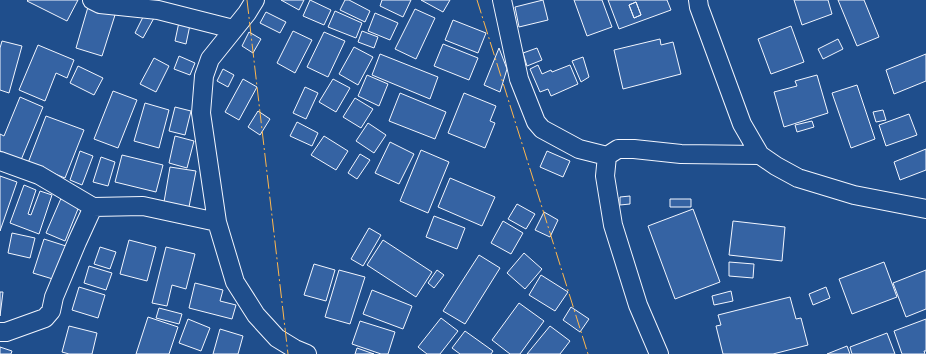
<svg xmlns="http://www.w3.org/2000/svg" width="926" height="354" font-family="'Roboto Condensed',sans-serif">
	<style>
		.building { fill: #3563a3; stroke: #f2f6ff; fill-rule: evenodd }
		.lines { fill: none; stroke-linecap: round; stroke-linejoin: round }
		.minor-casing { stroke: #f2f6ff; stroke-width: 20 }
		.minor { stroke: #1f4e8c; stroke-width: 18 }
		.power { stroke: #ffb74d; stroke-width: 1; stroke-dasharray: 14 3 2 3; stroke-linecap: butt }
	</style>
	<rect width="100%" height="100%" fill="#1f4e8c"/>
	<path class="building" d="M28,0H78L67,21L27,1Z
		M281,0H304L299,10Z
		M310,0L331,10L324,25L303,16Z
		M345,0H349L370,11L365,22L340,10Z
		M382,0H411L403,17L380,6Z
		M421,0H450L443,12Z
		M543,0L548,20L519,27L515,7Z
		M574,0H602L612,27L587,36Z
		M608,0H667L671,10L619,29ZM636,2L641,15L634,18L629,5Z
		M794,0H828L832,14L802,25Z
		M838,0H864L879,37L857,46Z
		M636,2L641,15L634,18L629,5Z
		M88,7L115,15L102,56L76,48Z
		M415,9L435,18L416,59L395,49Z
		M335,11L362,23L356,38L328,27Z
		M266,12L286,22L280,33L260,23Z
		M145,13L154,18L143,38L135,33Z
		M375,13L398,23L390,40L368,31Z
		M453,20L486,33L478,53L445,40Z
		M179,22L190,25L186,44L175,41Z
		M791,26L804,62L771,74L758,39Z
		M293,31L312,40L295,73L277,63Z
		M362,31L378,37L374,48L358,42Z
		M249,32L261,39L253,53L242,46Z
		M324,32L345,41L328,77L307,67Z
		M660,39L661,45L673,42L681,74L623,89L614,50Z
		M838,39L843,49L823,59L818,49Z
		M2,41L22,46L9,93L0,90V48Z
		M443,44L478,58L469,80L434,66Z
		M38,45L74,60L67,78L56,73L45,101L19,90Z
		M354,47L373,57L358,85L339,74Z
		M499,48L507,69L500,92L484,85Z
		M537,48L542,60L527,66L523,53Z
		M380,54L438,77L430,99L372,75Z
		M926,54V81L894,94L886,70Z
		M179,56L195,63L190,75L174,69Z
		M583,57L589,77L581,82L572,61Z
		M154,58L169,66L156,92L140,84Z
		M538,65L542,74L551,70L552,72L570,65L578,84L551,96L548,89L540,92L530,69Z
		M78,66L103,78L94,95L70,83Z
		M223,69L234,75L228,87L217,81Z
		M367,75L388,84L379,106L358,96Z
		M817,75L828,113L784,127L774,92L797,86L795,81Z
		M243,79L257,87L239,120L225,112Z
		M333,79L350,88L336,112L319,102Z
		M857,85L875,139L851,148L832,93Z
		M305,87L318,93L306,119L293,113Z
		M113,91L137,100L118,148L94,139Z
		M400,93L446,112L435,139L389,121Z
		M464,93L496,106L490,121L495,123L485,148L448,133Z
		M20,97L43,107L21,160L0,151V134L4,136Z
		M355,98L373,109L361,128L343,117Z
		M145,103L169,110L159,148L134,141Z
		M175,107L191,111L185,135L169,131Z
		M883,110L886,120L876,122L873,112Z
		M258,111L270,119L260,135L248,127Z
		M909,114L917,135L886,146L879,125Z
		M46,116L84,130L65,178L28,163Z
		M812,121L814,127L797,132L795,125Z
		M297,122L318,133L312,146L290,136Z
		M368,123L386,135L374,153L356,141Z
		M175,136L194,141L187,168L169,163Z
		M324,136L348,151L336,170L311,155Z
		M390,142L414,154L399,184L375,173Z
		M926,149V170L900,180L894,162Z
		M421,150L449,162L428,213L400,201Z
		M80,151L93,156L82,185L70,180Z
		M547,151L570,161L563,177L540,167Z
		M360,154L370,160L357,179L348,173Z
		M122,155L163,165L156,192L115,182Z
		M101,157L115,162L108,186L93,182Z
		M170,167L196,171L189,207L164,202Z
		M0,176L17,182L0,231Z
		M450,178L495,197L482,226L438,207Z
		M24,185L36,190L28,214L31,215L40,191L52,195L39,234L10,223Z
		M62,196L80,204L65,241L46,233Z
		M630,196V204L620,205V197Z
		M670,199H691V207H670Z
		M517,204L535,214L526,229L508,219Z
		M693,209L720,282L675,299L648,226Z
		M544,212L558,220L550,237L535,230Z
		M434,216L465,228L457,249L426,237Z
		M503,221L523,233L511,254L491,243Z
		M733,221L785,227L782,261L729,255Z
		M369,228L381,235L363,266L351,259Z
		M12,233L35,238L30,258L8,253Z
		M44,239L66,246L56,280L33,273Z
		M129,240L156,247L147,281L120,274Z
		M383,240L432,272L416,297L367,265Z
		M100,247L116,252L110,269L94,264Z
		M166,247L195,254L186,289L172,285L167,306L152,303Z
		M524,253L542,269L525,289L507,273Z
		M479,255L500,268L465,324L443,311Z
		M729,262L754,264L753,278L729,276Z
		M884,262L897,297L852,314L839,279Z
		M314,264L335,270L326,301L304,295Z
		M89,266L112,273L106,290L84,283Z
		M339,270L365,277L350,324L325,317Z
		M437,270L444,275L434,288L428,283Z
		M926,270V309L906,317L893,283Z
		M541,275L568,292L555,311L529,295Z
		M195,283L223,290L220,301L236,305L232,319L189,308Z
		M79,287L105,295L98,318L72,310Z
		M826,287L830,298L813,305L809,294Z
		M372,290L412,306L403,329L363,314Z
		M731,291L733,301L714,305L712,296Z
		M0,292H3L0,316Z
		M790,297L796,319L801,318L808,345L773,354H723L716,326L721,325L718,315Z
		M519,303L544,321L520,354H510L492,340Z
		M571,307L589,319L580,332L563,320Z
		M159,308L182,314L179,324L156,318Z
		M148,317L178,327L169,354H136Z
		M441,318L458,331L440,354H427L418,347Z
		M188,319L210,328L201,351L179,343Z
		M926,319V351H924L925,354H902L894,331Z
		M360,321L395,332L388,354H381L352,344Z
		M69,326L97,333L92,354H69L62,352Z
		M550,326L570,341L560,354H527Z
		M220,329L243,336L238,354H213Z
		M465,331L493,351L491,354H460L452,348Z
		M887,333L895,354H852L850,347Z
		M847,346L850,354H827Z
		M0,347L12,351L11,354H0Z
		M357,348L374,354H355Z"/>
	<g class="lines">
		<g class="minor-casing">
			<path id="minor" d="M92,0L100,4L158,10L233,29
				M255,0L247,13L210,59L204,76L201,113L217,222L235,282L256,315L277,338L295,349L307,354
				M502,0L519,79L536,122L542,129L579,149L607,156
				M698,0L699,7L742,124L760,155L776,166L798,178L854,195L926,209
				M0,161L39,175L93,207L143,206L217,222
				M0,332H6L45,318L51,311L54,297L77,242L93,207
				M659,354L638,305L613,225L605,176L607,156L618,149H634L681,154L760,155"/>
		</g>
		<use href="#minor" class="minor"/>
		<path class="power" d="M247,0L288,354
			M477,0L588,354"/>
	</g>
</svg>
